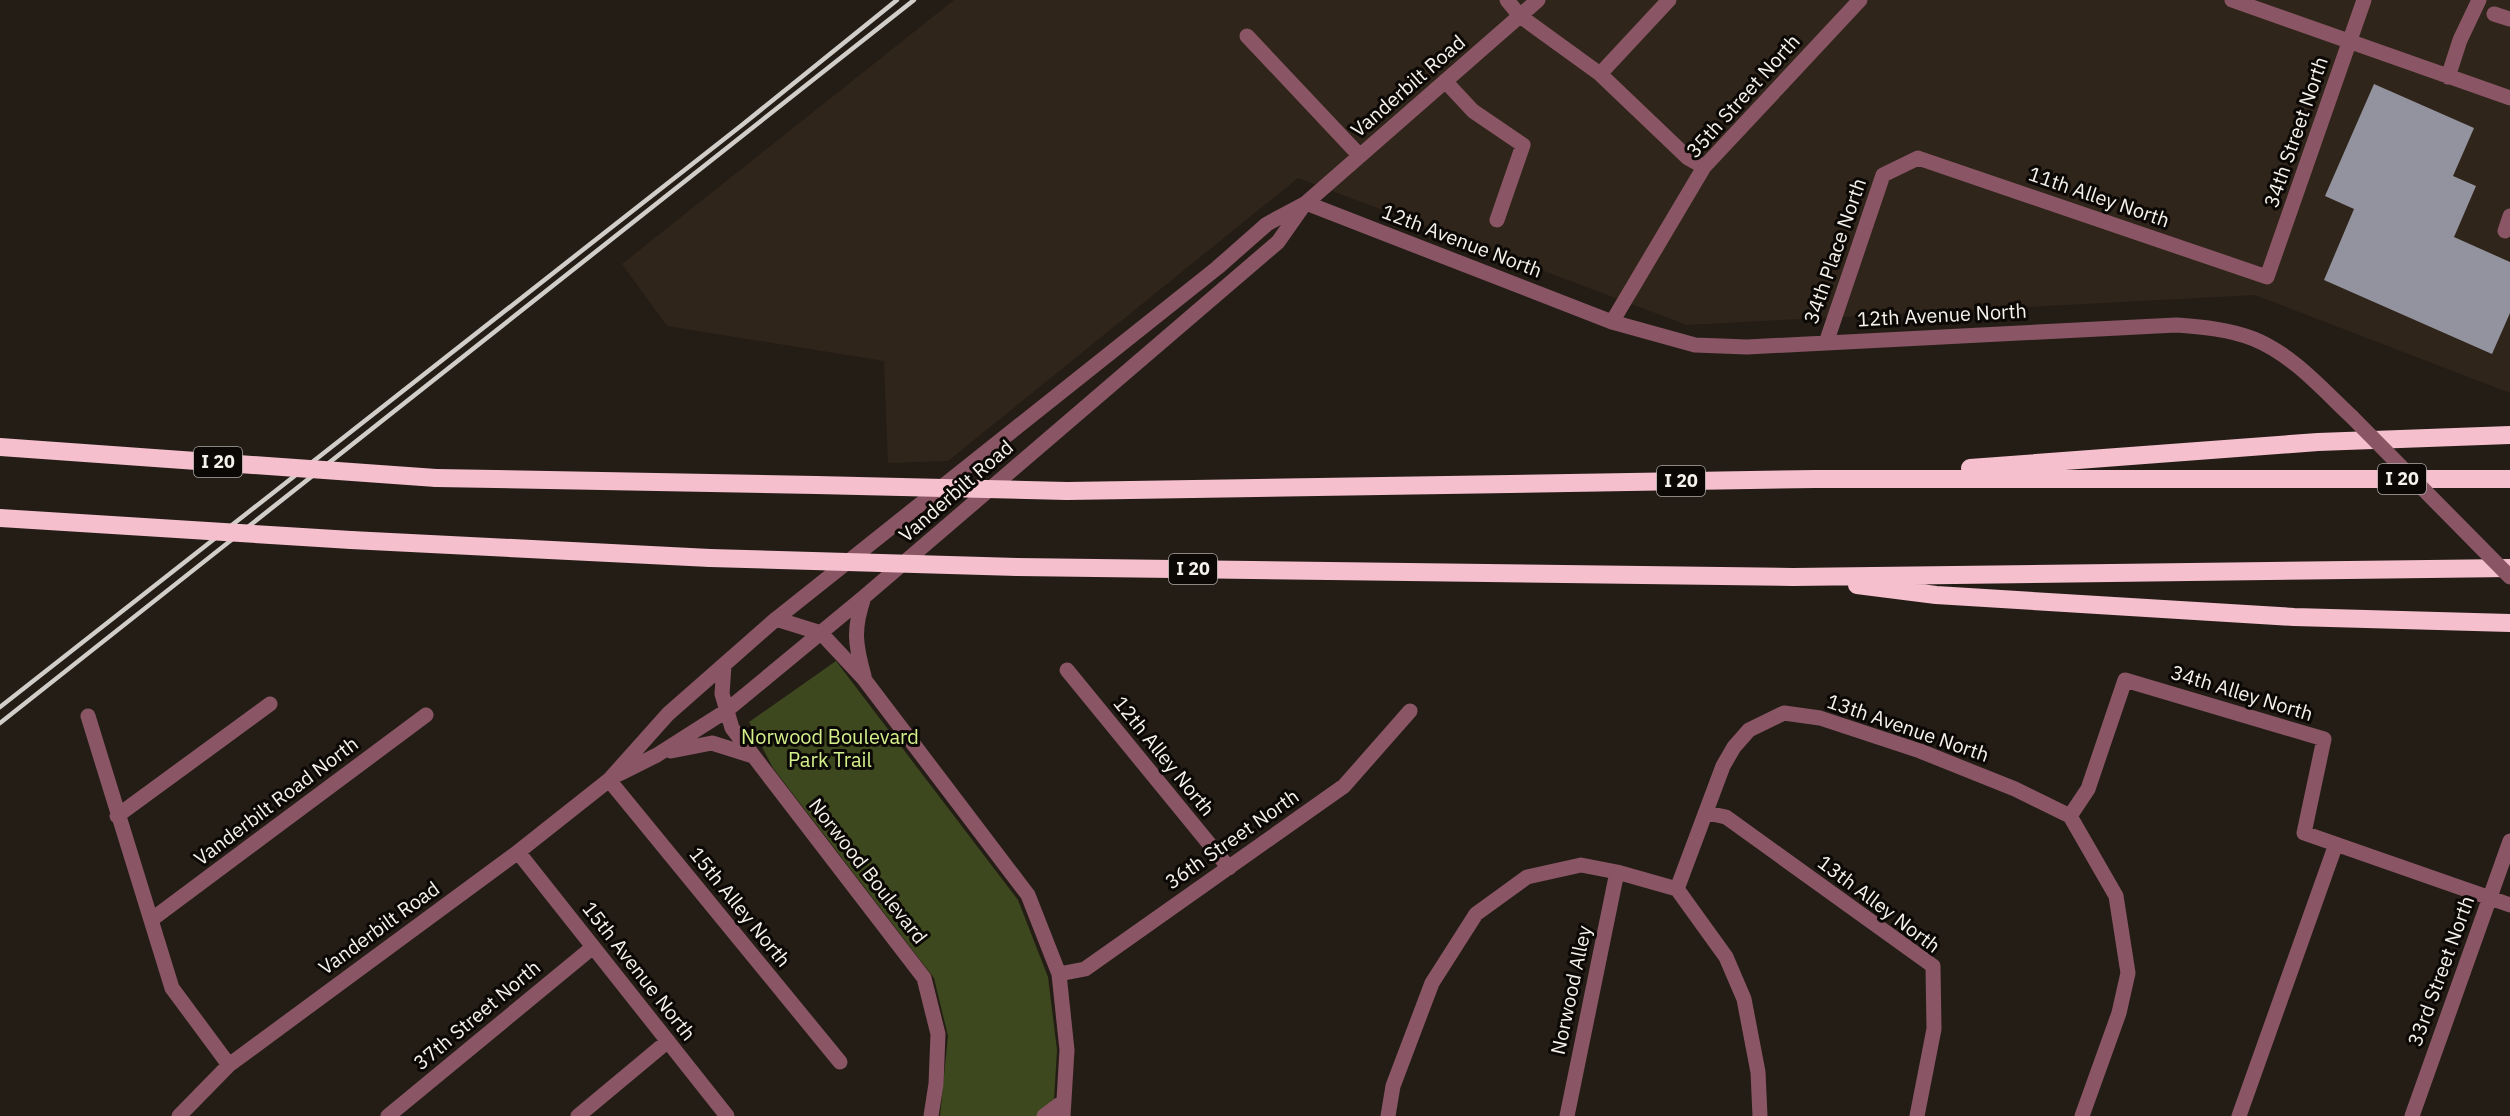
<svg xmlns="http://www.w3.org/2000/svg" width="2510" height="1116" font-family="'IBM Plex Sans',sans-serif">
	<style>
		.built { fill: #30251a }
		.green { fill: #3e481f }
		.building { fill: #93939f }
		.lines { fill: none; stroke-linecap: round; stroke-linejoin: round }
		.minor { stroke: #8a5665; stroke-width: 15 }
		.highway { stroke: #f5bfce; stroke-width: 18 }
		.rail { stroke: #d1cdc8; stroke-width: 4.5 }
		.minor-bridge { stroke: #8a5665; stroke-width: 15 }
		.highway-bridge { stroke: #f5bfce; stroke-width: 18 }
		.labels { text-anchor: middle; stroke-width: 6; stroke-linejoin: round; paint-order: stroke }
		.shield { fill: #0b0805; stroke: #afaba7; stroke-width: 1.5 }
		.shield-label { font-size: 18px; font-weight: bold; fill: #f5f1ec }
		.street-label { font-size: 20px; fill: #f5f1ec; stroke: #0b0805 }
		.park-label { font-size: 20px; fill: #d4f08b; stroke: #0b0805 }
	</style>
	<rect width="100%" height="100%" fill="#241d16"/>
	<path class="built" d="M954,0H2510V393L2255,295L1687,325L1298,178L948,461L888,463L884,361L667,326L622,264Z"/>
	<path class="green" d="M836,661L1018,900L1048,977L1057,1050L1053,1116H940L948,1036L934,978L773,768L749,722Z"/>
	<path class="building" d="M2374,84L2474,128L2453,176L2476,186L2454,237L2510,262V313L2492,354L2324,280L2354,209L2325,196Z"/>
	<g class="lines">
		<path class="minor" d="M1507,0L1520,16L1600,74L1688,158L1704,167
			M2232,0L2510,98
			M2494,14L2510,19
			M1247,36L1360,156
			M1600,74L1669,0
			M2448,77L2460,40L2479,0
			M1445,81L1473,111L1523,145L1497,220
			M1306,203L1612,322L1695,345L1747,347L2176,325C2202,327 2229,329 2254,339C2293,355 2322,389 2352,417
			M2505,231L2510,216
			M1612,322L1704,167L1860,0
			M1826,343L1883,175L1918,158L2267,277L2364,0
			M776,619L821,633L864,679L1028,895L1059,974L1067,1050L1063,1116
			M724,666L722,694L732,728L924,978L938,1034L936,1084L931,1116
			M1067,670L1229,868
			M864,676C855,644 853,629 864,597
			M88,716L172,988L229,1065
			M671,751L712,743L750,755
			M619,774L657,755L726,711L864,597L1278,242L1304,205
			M609,780L840,1062
			M1707,813L1726,817L1933,966L1934,1029L1917,1116
			M117,816L270,704
			M2070,816L2088,789L2125,680L2324,739L2304,833L2510,905
			M2070,816L2116,896L2128,973L2119,1013L2082,1116
			M518,852L727,1116
			M1677,889L1723,766L1734,747L1749,730L1784,713L1820,718L1920,751L2015,789L2070,816
			M151,920L426,715
			M1059,974L1085,969L1344,786L1410,711
			M179,1116L229,1065L518,852L609,780L668,714L776,619L1217,268L1267,224L1306,203L1538,0
			M388,1116L593,947
			M578,1116L668,1041
			M1044,1116L1064,1101
			M1388,1116L1393,1086L1432,983L1476,914L1527,877L1581,865L1617,872L1677,889L1726,957L1744,999L1758,1072L1760,1116
			M1567,1116L1617,872
			M2239,1116L2336,844
			M2412,1116L2510,841"/>
		<path class="highway" d="M1970,468L2318,442L2510,435
			M436,478L816,485
			M1067,491L1815,479H2510
			M351,540L710,558
			M1017,567L1793,577L2510,568
			M1857,585L1936,595L2294,617L2510,623"/>
		<path class="rail" d="M0,707L742,125L897,0
			M0,723L914,0"/>
		<path class="minor-bridge" d="M2352,417L2510,577"/>
		<path class="highway-bridge" d="M0,447L436,478
			M816,485L1067,491
			M0,518L351,540
			M710,558L1017,567"/>
	</g>
	<g class="labels">
		<g class="shield">
			<rect x="194" y="447" width="48" height="30" rx="4.5"/>
			<rect x="2378" y="464" width="48" height="30" rx="4.5"/>
			<rect x="1657" y="466" width="48" height="30" rx="4.5"/>
			<rect x="1169" y="554" width="48" height="30" rx="4.5"/>
		</g>
		<g class="shield-label">
			<text x="218" y="468">I 20</text>
			<text x="2402" y="485">I 20</text>
			<text x="1681" y="487">I 20</text>
			<text x="1193" y="575">I 20</text>
		</g>
		<g class="street-label">
			<text transform="translate(1408 86) rotate(-41)" y="7">Vanderbilt Road</text>
			<text transform="translate(1743 96) rotate(-48)" y="7">35th Street North</text>
			<text transform="translate(2296 132) rotate(-71)" y="7">34th Street North</text>
			<text transform="translate(2099 197) rotate(19)" y="7">11th Alley North</text>
			<text transform="translate(1462 241) rotate(21)" y="7">12th Avenue North</text>
			<text transform="translate(1835 251) rotate(-71)" y="7">34th Place North</text>
			<text transform="translate(1942 315) rotate(-3)" y="7">12th Avenue North</text>
			<text transform="translate(956 491) rotate(-41)" y="7">Vanderbilt Road</text>
			<text transform="translate(2242 693) rotate(17)" y="7">34th Alley North</text>
			<text transform="translate(1908 728) rotate(19)" y="7">13th Avenue North</text>
			<text transform="translate(1164 756) rotate(51)" y="7">12th Alley North</text>
			<text transform="translate(276 801) rotate(-37)" y="7">Vanderbilt Road North</text>
			<text transform="translate(1232 839) rotate(-35)" y="7">36th Street North</text>
			<text transform="translate(868 871) rotate(52)" y="7">Norwood Boulevard</text>
			<text transform="translate(1879 904) rotate(37)" y="7">13th Alley North</text>
			<text transform="translate(740 907) rotate(51)" y="7">15th Alley North</text>
			<text transform="translate(379 928) rotate(-36)" y="7">Vanderbilt Road</text>
			<text transform="translate(639 971) rotate(52)" y="7">15th Avenue North</text>
			<text transform="translate(2441 971) rotate(-70)" y="7">33rd Street North</text>
			<text transform="translate(1571 990) rotate(-78)" y="7">Norwood Alley</text>
			<text transform="translate(477 1015) rotate(-40)" y="7">37th Street North</text>
		</g>
		<g class="park-label">
			<text x="830" y="744">Norwood Boulevard<tspan x="830" dy="23">Park Trail</tspan></text>
		</g>
	</g>
</svg>
